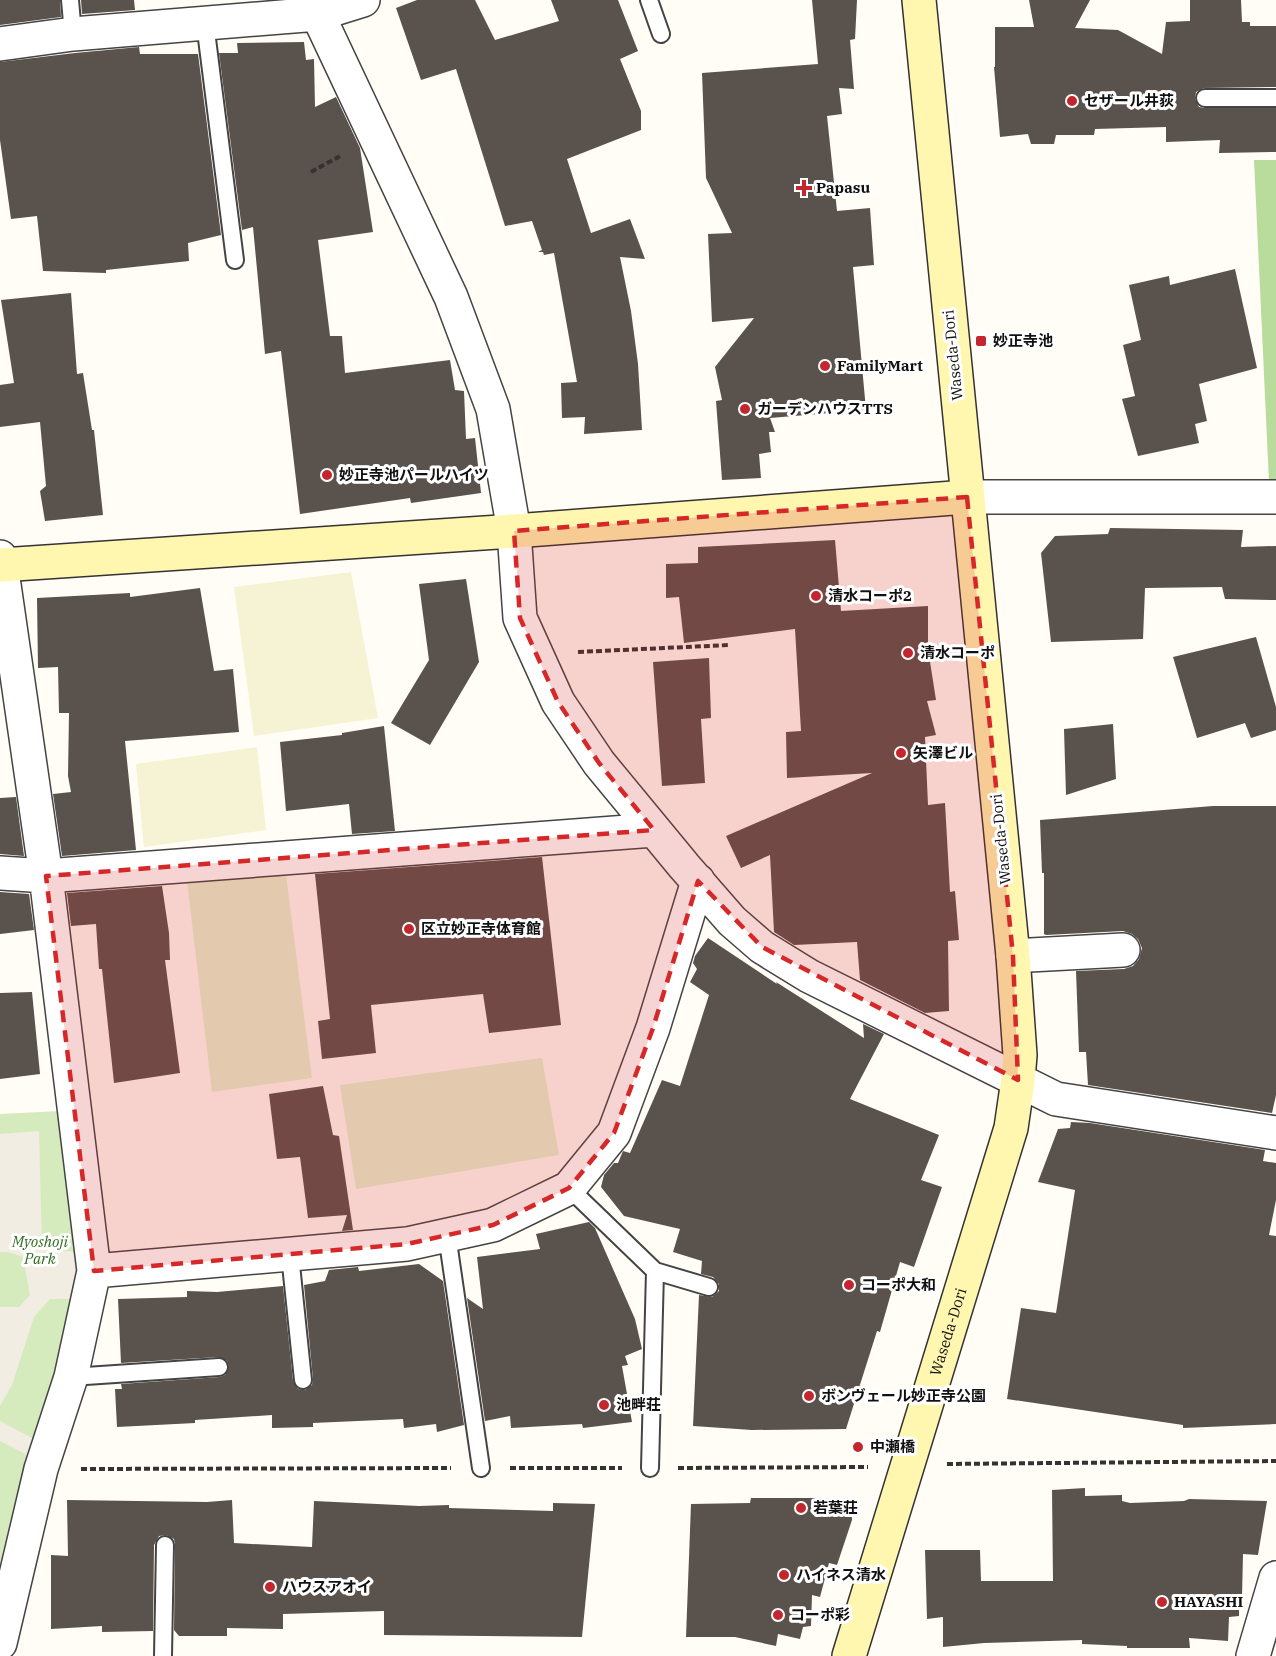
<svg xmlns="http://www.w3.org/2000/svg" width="1276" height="1656" font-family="'IBM Plex Serif','Noto Sans JP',serif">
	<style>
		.farmland { fill: #f6f3d4 }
		.green { fill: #d5ebbd }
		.forest { fill: #b9dc9c }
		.pitch { fill: #e6f2cf }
		.plaza { fill: #f1ede2 }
		.building { fill: #5a524d }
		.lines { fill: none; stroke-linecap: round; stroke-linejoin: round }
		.lane-casing { stroke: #444; stroke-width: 20 }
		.street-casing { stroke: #444; stroke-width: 36 }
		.secondary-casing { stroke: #333; stroke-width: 36 }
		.path { stroke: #333; stroke-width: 4; stroke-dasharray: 6 3; stroke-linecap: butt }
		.lane { stroke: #fff; stroke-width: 16 }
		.street { stroke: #fff; stroke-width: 33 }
		.secondary { stroke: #fff6b0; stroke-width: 33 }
		.marked { fill: #d62828; fill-opacity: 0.2; stroke: #d62828; stroke-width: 4.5; stroke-dasharray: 12 8; stroke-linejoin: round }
		.poi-dot { fill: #c4262e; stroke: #fff; stroke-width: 2 }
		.labels { text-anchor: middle; stroke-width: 6; stroke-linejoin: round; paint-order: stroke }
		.poi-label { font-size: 15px; font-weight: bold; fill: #111; stroke: #fff; text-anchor: start }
		.street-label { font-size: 15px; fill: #111; stroke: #fff }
		.park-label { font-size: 15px; font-style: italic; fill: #2f6b1f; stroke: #fff }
	</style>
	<rect width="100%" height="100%" fill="#fffdf5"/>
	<path class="farmland" d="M351,572L378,718L254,736L234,587Z
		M257,747L266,830L144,847L136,764Z"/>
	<path class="green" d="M61,1111L82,1252L73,1299L0,1598V1114Z"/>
	<path class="forest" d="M1254,160H1276V482H1269Z"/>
	<path class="pitch" d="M286,875L312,1078L212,1092L187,881Z
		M542,1058L559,1155L356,1189L340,1085Z"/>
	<path class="plaza" d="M39,1131L42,1250L82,1252L73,1299H50L34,1317L12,1385L0,1406V1307H19L30,1295L23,1257L8,1252H0V1134Z
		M0,1421L41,1443L35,1459L0,1441Z"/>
	<path class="building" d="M0,0H60L61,17L0,25Z
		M81,0H134L135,10L82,14Z
		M417,0H475L495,40L559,21L551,0H618L638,51L620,59L641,111V130L567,159L591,233L630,219L645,259L620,257L631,311L638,364L642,430L584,434L585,417L562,418L561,383L577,382L554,253L544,255L543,252H538L542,250L532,221L505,226L456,69L421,80L396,8Z
		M812,0H857L855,39L850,40L854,89L839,88L842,114L827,116L837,211L870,208L874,265L853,267L866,410L770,418L775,432H769L771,452L759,454L761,478L722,480L716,401L722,400L715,367L754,318L712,322L708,234L732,233L706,178L702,73L818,64Z
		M1029,0H1090L1075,28L1118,30L1162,54L1166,22L1190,21V0H1241L1242,22H1250V26H1276V87L1204,88L1196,92L1195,99L1199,107L1205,108H1276V152L1219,153L1220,140L1166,142V127L1095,129L1094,135H1056L1054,144H1031L1028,134L1000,137L994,67H995V27H1034Z
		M304,42L306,60L314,59L315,107L336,97L360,148L373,232L318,240L330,336H342L345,373L450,360L455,390L464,391L466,439L475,438L481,493L411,503L410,498L300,514L281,351L265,354L253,227L242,230L219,53H238L237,43Z
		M139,47L140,54H198L221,235L188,243L189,261L106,270V273L43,271L37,216L11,219L0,140V62L75,53Z
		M1235,269L1257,368L1199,384L1207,421L1195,424L1199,443L1138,456L1122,399L1135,396L1123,345L1141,340L1129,285L1169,276L1170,285Z
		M71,293L77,374L83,373L92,430H94L103,515L45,521L40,491L46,486L40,422L0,427V385L14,383L1,300Z
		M1110,528L1243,530L1241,547L1276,546V600L1225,599L1222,587L1145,588L1143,639L1051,642L1041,553L1055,536L1108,534Z
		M835,540L841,611L928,606V649L936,700L927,701L936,735L925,737L928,805L945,803L950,892L955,891L959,940L948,941L949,1011L925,1013L860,980L857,942L794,945L774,932L770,855L741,868L726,836L872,773L787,778L786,732L801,731L795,629L684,643L679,597L666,598V564L698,563V547Z
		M466,579L479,662L430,745L391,723L429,660L419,584Z
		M200,588L214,671L233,669L239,732L125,741L136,850L62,856L53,794L71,792L68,776L69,713H59L58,667L38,668L37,598L130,593V597Z
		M1256,637L1276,707V730L1251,738L1245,723L1197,738L1173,657Z
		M709,658L711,718L701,719L705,783L662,786L653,662Z
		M1113,724L1116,779L1066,795L1064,729Z
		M384,726L395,831L352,834L349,804L286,811L280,742L342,735V733Z
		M16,797L24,856L0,854V798Z
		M1213,806H1276V1095L1272,1113L1088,1085L1086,1052H1079L1076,971L1124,969L1133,966L1139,959L1142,948L1138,939L1132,934L1123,931L1046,935L1044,934V873H1042L1040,820Z
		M542,857L561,1025L489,1033L483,994L371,1005L376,1053L322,1059L318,1021L330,1019L315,874Z
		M162,886L169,933L170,960H165L180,1073L114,1083L102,969H99L96,924L71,926L67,893Z
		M0,892L29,894L34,930L0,934Z
		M708,938L777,984L776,982L864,1038L863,1024L884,1034L850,1099L939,1135L921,1180L942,1187L914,1267L900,1262L880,1332L877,1331L846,1429L752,1430L693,1426L699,1295L712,1297L719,1291V1284L713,1277L701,1274L702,1261L673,1252L680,1229L624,1216L601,1187L604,1175L614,1163H618L623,1151L630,1153L662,1080L680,1086L709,995L690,982L697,969L693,963L695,956Z
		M32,992L40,1074L0,1079V993Z
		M323,1086L333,1135L339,1136L353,1230L342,1231L347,1215L308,1218L300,1157L277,1159L269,1094Z
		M1071,1122L1090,1123L1265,1150L1263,1161L1276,1163V1200L1269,1235L1276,1236V1424L1183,1428V1425L1007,1399L1021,1308L1056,1313L1075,1190L1038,1182L1058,1129L1070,1128Z
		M589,1222L595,1228L635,1319L642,1349L625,1356L628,1365L622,1366L632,1422L583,1428L582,1424L511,1428L510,1416L485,1421L467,1298L483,1309L477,1257L540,1249L536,1234Z
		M419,1264L443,1281L464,1425L437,1432L436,1424L404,1428L403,1419L313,1423V1427L272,1428V1415L195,1420V1423L117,1427L115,1389H122L121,1384L220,1377L225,1375L229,1367L227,1361L218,1357L121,1363L118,1299L187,1297V1291L217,1292L283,1286L293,1381L298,1389L305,1390L312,1385L313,1379L304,1285L325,1281L329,1270L358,1267L359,1271Z
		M1085,1488V1496L1122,1495V1501L1130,1503L1184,1501L1189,1499L1267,1501L1258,1555L1243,1554L1242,1597L1239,1596V1616L1229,1617L1228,1641L1189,1638L1190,1648H1127V1646L1082,1644V1640L984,1643L943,1647V1617L927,1619L925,1550H980L981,1581H1053L1052,1490Z
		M751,1498H851L852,1520L837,1565L829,1563L820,1597L812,1595L811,1626L803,1627L800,1639L778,1634L776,1646L735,1637H686L691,1504L750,1503Z
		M67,1500L207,1502L232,1500L234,1543L312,1547L314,1501L419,1506L449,1505V1508L553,1511V1503L595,1504L582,1637L384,1635V1611L283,1614V1629L227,1628V1636H179L174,1630L175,1545L174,1539L166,1535L159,1536L154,1545L153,1631L102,1632V1626L51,1629V1555L68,1556Z"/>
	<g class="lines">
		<g class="lane-casing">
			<path id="lane" d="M70,0L73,34
				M649,0L661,34
				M205,23L235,260
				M1205,98H1276
				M569,1188L655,1271L650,1468
				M447,1235L481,1468
				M290,1255L303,1380
				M655,1271L709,1287
				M71,1377L219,1367
				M163,1656L165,1545"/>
		</g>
		<g class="street-casing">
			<path id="street" d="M311,0L451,297L493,409L514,531L520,618L558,702L599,763L684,866L732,921L762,947L809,976L1056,1099L1276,1133
				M0,44L73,34L318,14L363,0
				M967,497H1276
				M0,557L46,876L94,1271L71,1377L41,1469L0,1643
				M0,873L46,876L654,830
				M1013,956L1123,950
				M94,1271L407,1244L493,1225L569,1188L614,1133L653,1028L698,881
				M1253,1656L1276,1578"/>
		</g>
		<g class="secondary-casing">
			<g id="secondary">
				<path d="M0,565L514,531L967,497"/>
				<path id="s1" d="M849,1656L1011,1128L1018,1080L1020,1055L1013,956L919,0"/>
			</g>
		</g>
		<path class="path" d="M311,172L342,155
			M578,652L730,645
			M947,1464L1276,1461
			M510,1468H622
			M678,1468L868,1467
			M81,1469L451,1468"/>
		<use href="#lane" class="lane"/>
		<use href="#street" class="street"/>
		<use href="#secondary" class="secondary"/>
	</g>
	<path class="marked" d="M967,497L1013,956L1018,1080L762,947L698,881L653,1028L614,1133L569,1188L493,1225L407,1244L94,1271L46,876L654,830L599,763L558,702L520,618L514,531Z"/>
	<g class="poi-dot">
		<circle cx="1072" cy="101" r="6"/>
		<path d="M801 179h6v6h6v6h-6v6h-6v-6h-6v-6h6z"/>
		<rect x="975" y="335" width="12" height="12" rx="3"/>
		<circle cx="825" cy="366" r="6"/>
		<circle cx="745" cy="409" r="6"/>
		<circle cx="327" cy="475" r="6"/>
		<circle cx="816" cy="596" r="6"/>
		<circle cx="908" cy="653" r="6"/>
		<circle cx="901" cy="753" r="6"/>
		<circle cx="409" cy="929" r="6"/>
		<circle cx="849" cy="1285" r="6"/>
		<circle cx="809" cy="1396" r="6"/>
		<circle cx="604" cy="1405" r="6"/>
		<circle cx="858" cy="1447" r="6"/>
		<circle cx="801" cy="1508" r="6"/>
		<circle cx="784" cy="1575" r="6"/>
		<circle cx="270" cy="1587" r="6"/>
		<circle cx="1162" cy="1602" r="6"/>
		<circle cx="778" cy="1615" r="6"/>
	</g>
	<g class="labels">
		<g class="poi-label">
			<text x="1084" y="106">セザール井荻</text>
			<text x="816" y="193">Papasu</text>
			<text x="993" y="346">妙正寺池</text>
			<text x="837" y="371">FamilyMart</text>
			<text x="757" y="414">ガーデンハウスTTS</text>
			<text x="339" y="480">妙正寺池パールハイツ</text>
			<text x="828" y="601">清水コーポ2</text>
			<text x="920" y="658">清水コーポ</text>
			<text x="913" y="758">矢澤ビル</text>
			<text x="421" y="934">区立妙正寺体育館</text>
			<text x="861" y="1290">コーポ大和</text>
			<text x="821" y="1401">ボンヴェール妙正寺公園</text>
			<text x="616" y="1410">池畔荘</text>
			<text x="870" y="1452">中瀬橋</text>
			<text x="813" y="1513">若葉荘</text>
			<text x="796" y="1580">ハイネス清水</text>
			<text x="282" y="1592">ハウスアオイ</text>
			<text x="1174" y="1607">HAYASHI</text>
			<text x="790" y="1620">コーポ彩</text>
		</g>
		<g class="street-label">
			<text transform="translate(953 355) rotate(-96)" y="5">Waseda-Dori</text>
			<text transform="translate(1001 839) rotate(-96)" y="5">Waseda-Dori</text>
			<text dy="5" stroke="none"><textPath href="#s1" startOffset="339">Waseda-Dori</textPath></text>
		</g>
		<g class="park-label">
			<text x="40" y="1247">Myoshoji<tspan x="40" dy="17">Park</tspan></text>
		</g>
	</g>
</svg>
